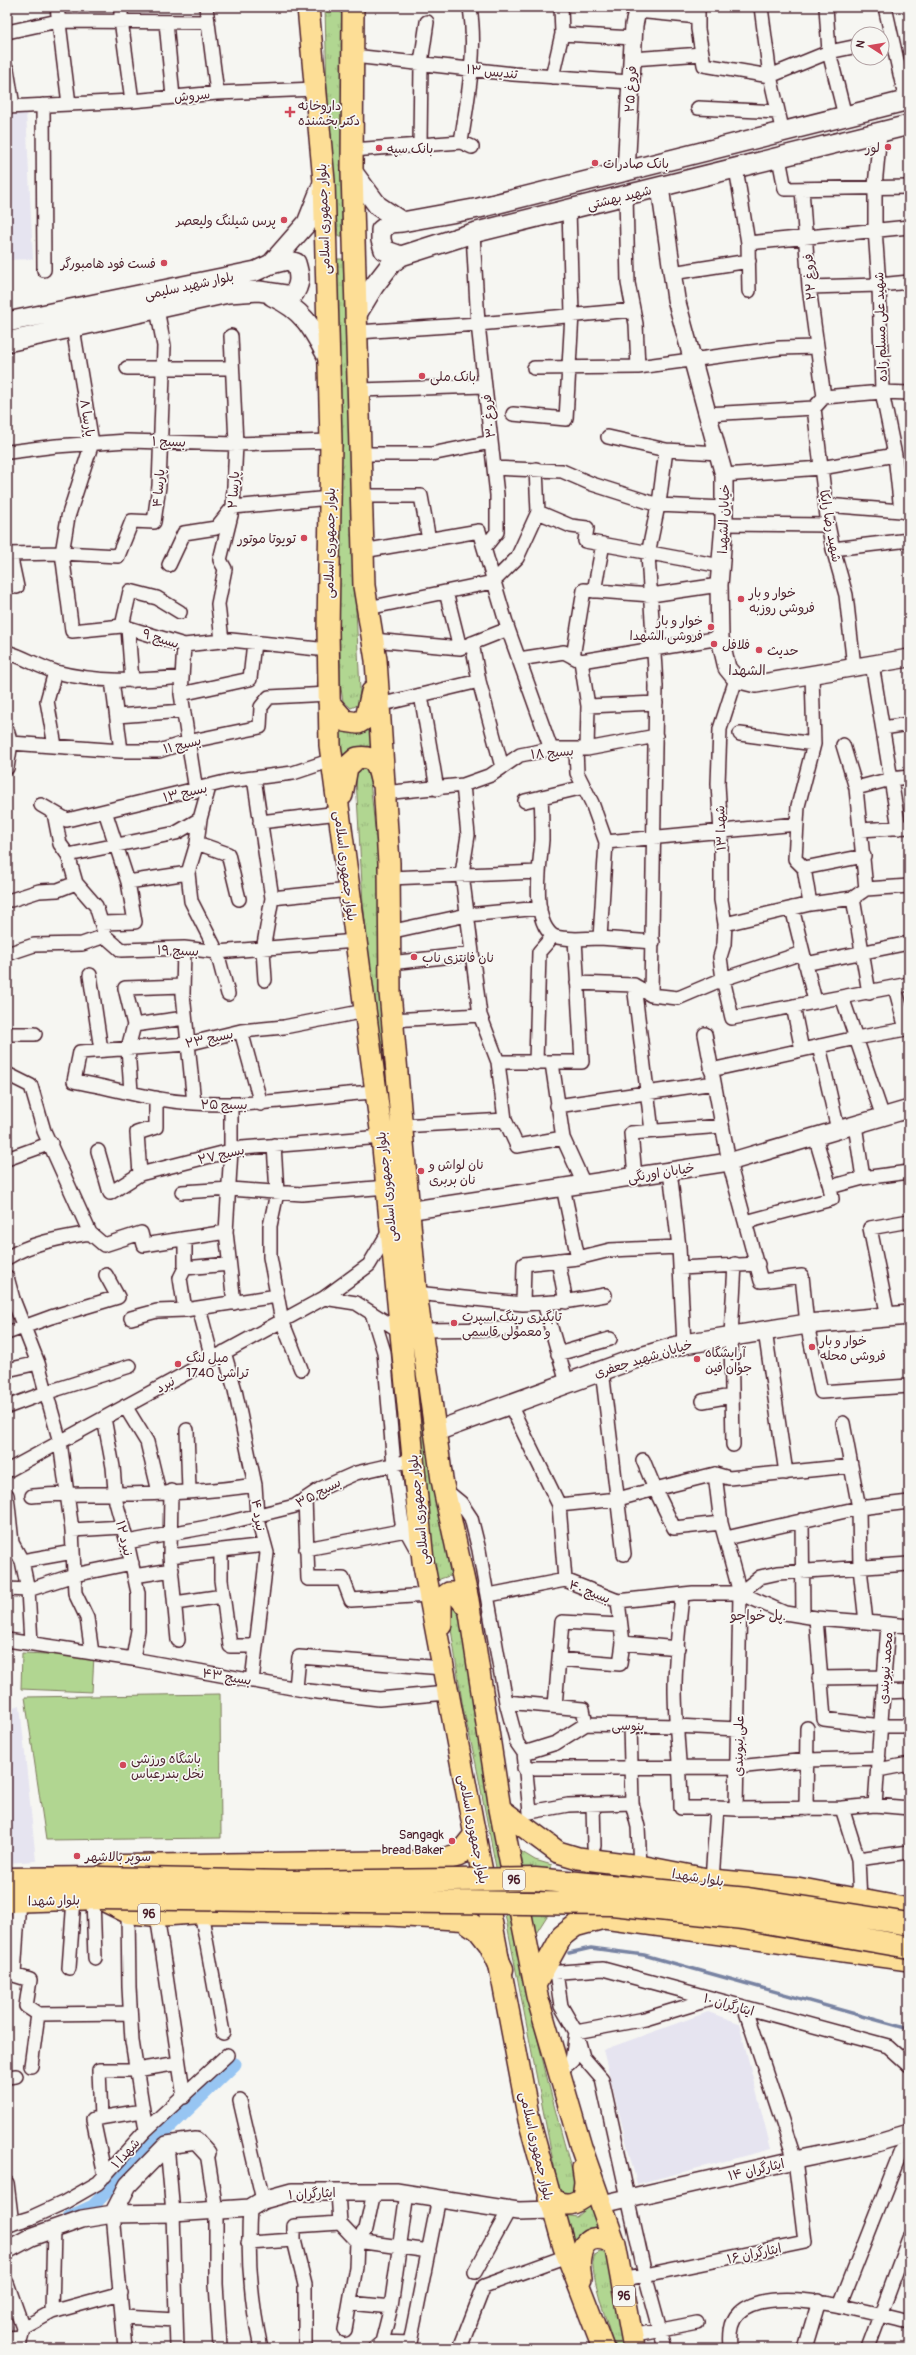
<svg xmlns="http://www.w3.org/2000/svg" width="916" height="2355" font-family="Pangolin,'Playpen Sans Arabic',sans-serif">
	<style>
		.built { fill: #e6e4f0 }
		.grass { fill: url(#grass-tufts); stroke: #7e7a5e }
		.garden { fill: #b1d691; stroke: #7e7a5e }
		.lines { fill: none; stroke-linecap: round; stroke-linejoin: round }
		.stream { stroke: #7883a2; stroke-width: 3.5 }
		.canal { stroke: #97c5f2; stroke-width: 13 }
		.minor-casing { stroke: #4a1f2b; stroke-width: 16 }
		.tertiary-casing { stroke: #4a1f2b; stroke-width: 20 }
		.secondary-casing { stroke: #4a1f2b; stroke-width: 22 }
		.primary-casing { stroke: #4a1f2b; stroke-width: 24 }
		.trunk-casing { stroke: #4a1f2b; stroke-width: 25 }
		.minor { stroke: #f6f6f2; stroke-width: 13 }
		.tertiary { stroke: #f6f6f2; stroke-width: 17 }
		.secondary { stroke: #f6f6f2; stroke-width: 19 }
		.primary { stroke: #fdde96; stroke-width: 21 }
		.trunk { stroke: #fdde96; stroke-width: 22 }
		.trunk-bridge-casing { stroke: #4a1f2b; stroke-width: 25; stroke-linecap: butt }
		.trunk-bridge { stroke: #fdde96; stroke-width: 22 }
		.poi-dot { fill: #d1495b; stroke: #f6f6f2; stroke-width: 1.5 }
		.labels { text-anchor: middle; stroke-width: 3.5; stroke-linejoin: round; paint-order: stroke }
		.shield { fill: #f6f6f2; stroke: #7e6067; stroke-width: 1 }
		.shield-label { font-size: 12px; font-weight: bold; fill: #4a1f2b }
		.street-label { font-size: 13px; fill: #4a1f2b; stroke: #f6f6f2 }
		.poi-label { font-size: 13px; fill: #4a1f2b; stroke: #f6f6f2; text-anchor: start }
		.neighbourhood-label { font-size: 14px; fill: #4a1f2b; stroke: #f6f6f2 }
	</style>
	<defs>
		<pattern id="grass-tufts" width="24" height="20" patternUnits="userSpaceOnUse"><rect width="24" height="20" fill="#b1d691"/><path d="M3 7l-1-3M5 7V3M7 7l1-3M15 17l-1-3M17 17v-4M19 17l1-3" fill="none" stroke="#9ab77d"/></pattern>
	</defs>
	<rect width="100%" height="100%" fill="#f6f6f2"/>
	<filter id="ink" filterUnits="userSpaceOnUse"><feTurbulence type="fractalNoise" baseFrequency=".025" numOctaves="2"/><feDisplacementMap in="SourceGraphic" scale="8" xChannelSelector="R" yChannelSelector="G"/><feConvolveMatrix kernelMatrix="1 2 1 2 8 2 1 2 1" color-interpolation-filters="sRGB"/></filter>
	<g filter="url(#ink)">
		<path class="built" d="M26,110L33,259L7,260V115Z
			M20,1705L36,1861L7,1863V1709Z
			M708,2012L739,2023L771,2149L637,2184L603,2050Z"/>
		<path class="grass" d="M325,7H343L342,236H338L327,93Z
			M335,259H343L350,413L351,512L360,690L358,705L351,708L343,701L340,682Z
			M373,716L375,755L340,765L338,725L346,733H356Z
			M366,767L370,782L457,1579L449,1576L440,1579L433,1590L388,1122L363,903L356,778L359,769Z
			M456,1602L461,1612C490,1806 521,2000 577,2188L568,2194L559,2191L551,2151L476,1764L463,1708L449,1616V1605Z
			M517,1849L535,1860L552,1865C540,1882 544,1896 558,1909L547,1916L533,1938Z
			M591,2205L604,2233L574,2256L565,2215L577,2217Z
			M600,2252L608,2254L626,2348H614C609,2326 590,2275 593,2256Z"/>
		<path class="garden" d="M22,1653L94,1656L92,1692L21,1689Z
			M220,1694L221,1838L46,1840L25,1697Z"/>
		<g class="lines">
			<path class="stream" d="M569,1953L591,1948L644,1955L909,2029"/>
			<path class="canal" d="M69,2217L93,2206L143,2153L235,2064"/>
			<g class="minor-casing">
				<path id="minor" d="M57,7L69,104
					M121,7V20L132,101
					M206,7L217,93
					M698,7V29L704,65L770,76L829,52L858,46
					M761,7L770,76L783,133
					M826,7L829,52L845,116
					M885,7L906,101
					M637,11L698,17
					M166,22L173,97
					M7,32L58,21L208,22
					M562,34L633,38
					M354,56L513,74L630,82
					M632,59L702,54
					M7,69L13,106
					M552,77L562,34L561,7
					M43,105L44,270
					M7,107L132,101L217,93L315,89
					M698,108L778,112
					M880,133L875,186V229L879,285L882,392L895,455L901,511L909,513
					M461,142L472,147
					M420,145L421,63L427,22
					M352,150L461,142C468,97 477,52 470,7
					M779,158L785,189L909,187
					M736,168L748,243L749,291
					M802,189L809,287L824,397L814,408
					M626,195L628,283L636,324L638,367
					M473,233L478,324L497,495V532L485,547
					M748,243L909,227
					M672,273L749,261
					M809,287L879,285L909,282
					M73,328L92,443L68,517L62,553L72,631L122,626L184,645L231,640L328,650
					M358,332L478,324L633,310
					M127,368H232
					M534,368L638,367L780,348L816,347
					M359,390L485,386
					M824,397L882,392L909,393
					M814,408L828,525L833,549L846,595L854,667
					M513,414L566,419L572,314L569,209
					M707,414L814,408
					M608,437L666,450L719,453
					M9,452L56,446L127,441L236,444L331,441
					M361,454H431L491,442
					M494,468L562,471L592,484L658,505L724,508
					M724,475L821,468L895,455
					M362,496H421L429,540
					M826,505L901,511
					M538,512L571,526L587,528L585,541L721,566
					M724,524L828,525
					M833,549L909,540
					M363,551L479,531L508,629L551,749
					M7,554L62,553L118,556L132,521L154,522L159,486L164,346L157,309
					M10,554L17,587
					M169,565L184,533L216,528L233,507L330,498
					M594,591L603,544
					M446,592L460,648
					M368,608L493,582L517,558L538,512L536,469
					M122,626L130,591L157,598L180,612
					M128,628L132,681
					M373,640L460,648L508,629
					M222,641L218,604L225,569L220,560L233,507L236,444L231,336
					M472,643L479,681L502,767
					M184,645L181,694L196,791
					M7,652C24,657 39,667 56,672C97,683 140,681 182,677
					M573,657L584,590L651,595L719,585
					M519,659L564,652L581,661L588,706L587,749
					M581,661L720,638
					M872,664L899,828
					M55,672L47,701L55,746
					M736,679L720,729L718,784L721,833V900L725,924L724,944L720,957L723,979L732,1018L909,984
					M112,680L121,751
					M181,694L250,679L254,642
					M421,695L437,789
					M379,705L479,681
					M588,706L656,703
					M117,716L183,711
					M883,728L909,724
					M7,730L11,743L7,768
					M740,734L814,744
					M11,743L121,751H159L187,742L260,727L261,707L269,697L329,694
					M843,745L856,788L866,889
					M576,749L577,773L592,803L606,842L600,938
					M254,778L272,898L263,950L265,980
					M463,785L468,835L462,874L480,1015L498,1062L505,1120L517,1146L563,1138
					M209,787L200,819L197,843L188,873L191,901L217,952L228,994
					M856,788L891,779L909,777
					M383,793L463,785L491,775L520,755L551,749H587L656,736
					M525,801L584,787
					M41,805L67,820L229,781L293,773L332,760
					M54,813L60,844L68,855L76,883L96,906L104,932
					M260,822L339,813
					M860,830L909,827
					M606,842L797,824
					M197,843L228,854L239,899
					M68,855L176,833L200,819
					M804,868L864,856
					M389,878L538,872
					M128,882L188,873
					M272,898L349,890
					M853,898L869,993
					M11,900L39,891L58,890L76,883
					M810,904L804,868L795,859L798,806L814,744L812,674
					M792,908L815,1001
					M102,923L135,922L128,882L105,811
					M725,924L810,904L853,898L866,889L909,886
					M389,932L467,915L540,908
					M575,939L600,938L653,942
					M184,948L183,994L194,1103
					M7,954L34,945L82,944L105,936L121,950L184,948L217,952L356,941
					M390,963L471,954
					M805,964L909,943
					M90,975L101,1050
					M577,983L634,985L651,995L678,998L723,979L802,953
					M634,985L652,1131
					M895,987L906,1029H909
					M651,995L656,686L648,554L660,496L666,450
					M842,997L883,1117
					M793,1006L802,1050
					M365,1011L284,1027L241,1031L187,1044L80,1052L74,1081C114,1088 153,1101 194,1103C255,1108 315,1095 376,1092
					M392,1020L480,1015
					M134,1025L185,1018
					M241,1031L261,1104
					M7,1034H35
					M705,1034L729,1162L761,1281L802,1276L807,1324L821,1392L909,1386
					M819,1046L838,1130
					M498,1062H582L575,939C569,938 557,939 552,935C531,918 540,864 542,840C542,826 542,812 541,797
					M536,1063L539,952L553,936
					M552,1063L563,1138L584,1184
					M711,1070L856,1038L906,1029
					M7,1074L31,1086L44,1131L90,1233
					M131,1092L128,1048L134,1025L125,988L183,986
					M231,1104V1150L226,1232L234,1303
					M557,1106L714,1083
					M855,1125L863,1178
					M401,1126L505,1120
					M815,1136L830,1187
					M274,1145L277,1193L270,1226V1257L282,1321L301,1369
					M98,1151L110,1193L140,1174L242,1148L382,1137
					M7,1159L51,1143
					M670,1171L679,1247L684,1344
					M140,1174L137,1133L156,1127V1098
					M635,1176L631,1133L722,1126
					M563,1187L578,1258
					M182,1192L230,1189L302,1194L387,1187
					M746,1222L832,1199L830,1187L863,1178L909,1172
					M185,1239V1268L180,1278L185,1310
					M7,1258C33,1242 61,1238 90,1233L104,1245L141,1233L144,1245L226,1232
					M558,1260L566,1302
					M185,1268L229,1264
					M680,1268L758,1264
					M7,1277L13,1299L38,1363L60,1442L72,1530L75,1593L87,1618L92,1653
					M416,1293L523,1304L570,1301L605,1295
					M324,1298L356,1303L400,1331
					M544,1303L567,1383
					M523,1304L524,1264L578,1258L610,1250L679,1247
					M199,1308L212,1358
					M372,1313L384,1352L394,1465L402,1523L418,1552
					M888,1317L870,1228L909,1221
					M131,1318L157,1311L185,1310L277,1296
					M421,1330L510,1329
					M765,1331L786,1473
					M7,1333L51,1317L118,1297L106,1275
					M224,1352L235,1390L255,1485L257,1516L267,1553L252,1681
					M558,1354L610,1339
					M7,1370L38,1363
					M602,1370L624,1554
					M703,1401L731,1396
					M509,1403L559,1505L565,1580
					M125,1406L147,1442L159,1492
					M7,1407L45,1393L130,1366
					M104,1418L113,1467L116,1502L127,1542L138,1593V1630L133,1659
					M843,1423L859,1508L860,1568L866,1622L888,1624L875,1805L842,1808L858,1859L860,1901
					M187,1430L189,1491
					M733,1445L731,1335L735,1264
					M643,1460L655,1489L715,1474
					M7,1471L324,1298L369,1265L391,1228
					M444,1489L461,1503L471,1518L479,1550L506,1702L517,1743L524,1753L530,1812L568,1805L632,1803
					M171,1491L170,1556L178,1640
					M7,1495L12,1543L22,1561L28,1590L31,1643
					M32,1496C60,1493 86,1494 114,1494C161,1494 209,1492 255,1485
					M305,1499L308,1579H343L351,1600L428,1595
					M559,1505L618,1499L655,1489L674,1528L721,1523L740,1593L736,1809L717,1808L712,1880
					M802,1520L803,1616
					M721,1523L715,1474L729,1478L851,1466
					M72,1530L123,1527
					M726,1538L859,1508L909,1502
					M127,1542L218,1525L295,1506L322,1488L356,1473L413,1460
					M306,1549L406,1530
					M221,1551V1580L230,1646H256
					M170,1556L265,1545
					M22,1561L73,1552
					M134,1576L172,1570
					M7,1589L28,1590L74,1575L132,1563
					M740,1593L760,1577L778,1573L909,1564
					M489,1595L565,1580L618,1601L693,1593H740L785,1613L816,1618L866,1622
					M682,1596C679,1626 675,1657 675,1688C675,1728 681,1767 681,1808H717
					M175,1603L223,1596
					M816,1618L824,1719L881,1726H909
					M888,1624L909,1626
					M7,1640L133,1659L309,1691L379,1699L447,1693
					M623,1643L678,1648
					M559,1659L620,1664L623,1643L618,1601
					M819,1678L884,1677
					M296,1688L299,1657L443,1668
					M883,1692L909,1691
					M506,1702L583,1709L586,1724
					M555,1706L562,1622L620,1625
					M630,1725L632,1803L638,1827L640,1866
					M524,1753L556,1743L586,1724L676,1726L738,1729
					M524,1768L737,1767L807,1760L879,1758
					M878,1770L909,1764
					M593,1804L594,1846
					M875,1805L909,1808
					M736,1809L842,1808
					M806,1809L807,1728
					M858,1859L909,1852
					M93,1898L95,1958
					M19,1900L14,1975L30,1980L26,2006L38,2014L31,2066
					M128,1912L129,1987L132,2041L146,2130
					M201,1912L223,2033
					M157,1915L184,2097
					M69,1968L74,1899
					M547,1973L603,1969L888,2046L909,2065
					M556,1973L561,2006L576,2032L583,2057L602,2079L645,2275L665,2348
					M38,2014L130,2013
					M558,2072L572,2061L576,2032L645,2019L711,1999
					M7,2077L16,2076
					M240,2101L263,2200
					M101,2118L99,2070H136L179,2063
					M167,2145L173,2213L177,2348
					M207,2153L216,2210V2284L220,2346
					M105,2176L93,2119L142,2111
					M7,2183L12,2224
					M338,2192L340,2223L357,2241L356,2267L345,2330
					M250,2208C247,2255 251,2302 261,2348
					M113,2214L125,2348
					M7,2225L30,2218L65,2202L98,2183L146,2130L227,2055
					M294,2240V2226L340,2223
					M357,2241L429,2251
					M357,2241L366,2229L374,2192
					M248,2243L294,2240L305,2285V2348
					M475,2272L509,2210
					M621,2280L805,2242L795,2160L745,2009
					M7,2283L23,2328L19,2348
					M350,2303L391,2307
					M840,2306L901,2151L909,2148
					M52,2312L54,2229
					M124,2317L175,2320
					M23,2328L52,2312L121,2293
					M631,2336L697,2323
					M7,2338L21,2337
					M382,2342L410,2343
					M375,2348L382,2342L391,2307L407,2193
					M409,2348L439,2198
					M460,2348L484,2286L567,2256
					M731,2348C730,2336 730,2322 739,2313C770,2282 871,2313 909,2322
					M805,2348L819,2301
					M868,2348L909,2238"/>
			</g>
			<g class="tertiary-casing">
				<path id="tertiary" d="M626,172L634,25L638,7
					M660,187L676,299L724,475V524L719,585L720,638L727,668L736,679L756,684L909,658
					M407,1211L729,1162L909,1109
					M602,2204L795,2160L869,2145L909,2133
					M113,2214L128,2185L167,2145L196,2141L207,2153
					M7,2250L31,2237L82,2219L113,2214L173,2213L250,2208L263,2200L292,2192H396L518,2211L553,2210"/>
			</g>
			<g class="secondary-casing">
				<path id="secondary" d="M352,171L378,206L402,222L479,208L909,100
					M401,256L384,250L381,240V230L390,223L402,222
					M272,296C303,310 312,327 327,356
					M357,314L374,286L391,264L401,256L473,233L909,125
					M7,322L256,271L271,264L307,223L323,183
					M7,342L228,293L259,291L292,296C301,285 300,276 296,263L287,260L271,264
					M434,1432L634,1359L684,1344L807,1324L909,1315"/>
			</g>
			<g class="primary-casing">
				<path id="primary" d="M308,7L324,181L331,441L328,631L330,745L382,1137L423,1561L529,2120L564,2247L603,2348
					M353,7L352,171L364,586L376,660L379,705L389,863L390,992L416,1293L442,1480L468,1600L500,1809L537,1996L581,2147L615,2244L634,2348
					M329,703L345,721L358,723L366,718L372,692
					M342,795L347,767L357,758C374,755 378,765 381,780
					M441,1624V1599L449,1593H456L468,1608
					M500,1809L558,1852L578,1858L640,1866L712,1880L797,1888L909,1909
					M535,1985L562,1936L575,1926L604,1918L909,1960
					M549,2198C562,2205 570,2207 583,2198L585,2182L583,2168
					M581,2278C576,2252 584,2227 615,2244"/>
			</g>
			<g class="trunk-casing">
				<path id="trunk" d="M7,1879L99,1878L123,1866L416,1862L440,1860L459,1855L475,1835
					M7,1901L100,1898L128,1912L157,1915L201,1912L382,1914L463,1919L479,1930L490,1944L502,1969"/>
			</g>
			<use href="#minor" class="minor"/>
			<use href="#tertiary" class="tertiary"/>
			<use href="#secondary" class="secondary"/>
			<use href="#primary" class="primary"/>
			<use href="#trunk" class="trunk"/>
			<g class="trunk-bridge-casing">
				<path id="trunk-bridge" d="M99,1878L287,1882L535,1879L748,1899L909,1924
					M100,1898L612,1904L743,1918L909,1947"/>
			</g>
			<use href="#trunk-bridge" class="trunk-bridge"/>
		</g>
	</g>
	<g class="poi-dot">
		<path d="M288 106h4v4h4v4h-4v4h-4v-4h-4v-4h4z"/>
		<circle cx="888" cy="147" r="4"/>
		<circle cx="379" cy="148" r="4"/>
		<circle cx="595" cy="163" r="4"/>
		<circle cx="284" cy="220" r="4"/>
		<circle cx="164" cy="263" r="4"/>
		<circle cx="422" cy="376" r="4"/>
		<circle cx="304" cy="538" r="4"/>
		<circle cx="741" cy="599" r="4"/>
		<circle cx="711" cy="627" r="4"/>
		<circle cx="714" cy="644" r="4"/>
		<circle cx="759" cy="650" r="4"/>
		<circle cx="414" cy="957" r="4"/>
		<circle cx="421" cy="1171" r="4"/>
		<circle cx="454" cy="1323" r="4"/>
		<circle cx="812" cy="1347" r="4"/>
		<circle cx="697" cy="1359" r="4"/>
		<circle cx="178" cy="1364" r="4"/>
		<circle cx="123" cy="1765" r="4"/>
		<circle cx="452" cy="1841" r="4"/>
		<circle cx="77" cy="1856" r="4"/>
	</g>
	<g class="labels">
		<g class="shield">
			<rect x="503" y="1870" width="22" height="20" rx="3"/>
			<rect x="138" y="1904" width="22" height="20" rx="3"/>
			<rect x="613" y="2286" width="22" height="20" rx="3"/>
		</g>
		<g class="shield-label">
			<text x="514" y="1884">96</text>
			<text x="149" y="1918">96</text>
			<text x="624" y="2300">96</text>
		</g>
		<g class="street-label">
			<text transform="translate(492 71) rotate(6)" y="5">تندیس ۱۳</text>
			<text transform="translate(630 89) rotate(-87)" y="5">فروغ ۲۵</text>
			<text transform="translate(192 95) rotate(-6)" y="5">سروش</text>
			<text transform="translate(619 197) rotate(-14)" y="5">شهید بهشتی</text>
			<text transform="translate(323 219) rotate(-92)" y="5">بلوار جمهوری اسلامی</text>
			<text transform="translate(809 277) rotate(-94)" y="5">فروغ ۲۲</text>
			<text transform="translate(189 285) rotate(-12)" y="5">بلوار شهید سلیمی</text>
			<text transform="translate(880 327) rotate(-92)" y="5">شهید علی مسلم زاده</text>
			<text transform="translate(488 416) rotate(-96)" y="5">فروغ ۳۰</text>
			<text transform="translate(88 418) rotate(81)" y="5">پارسا ۸</text>
			<text transform="translate(169 441) rotate(2)" y="5">بسیج ۱</text>
			<text transform="translate(158 488) rotate(-85)" y="5">پارسا ۴</text>
			<text transform="translate(233 490) rotate(-86)" y="5">پارسا ۲</text>
			<text transform="translate(723 519) rotate(-88)" y="5">خیابان الشهدا</text>
			<text transform="translate(831 526) rotate(80)" y="5">شهید رضا رایکا</text>
			<text transform="translate(329 543) rotate(-89)" y="5">بلوار جمهوری اسلامی</text>
			<text transform="translate(161 638) rotate(17)" y="5">بسیج ۹</text>
			<text transform="translate(182 744) rotate(-14)" y="5">بسیج ۱۱</text>
			<text transform="translate(552 752) rotate(-5)" y="5">بسیج ۱۸</text>
			<text transform="translate(185 792) rotate(-13)" y="5">بسیج ۱۳</text>
			<text transform="translate(720 828) rotate(-92)" y="5">شهدا ۱۳</text>
			<text transform="translate(346 866) rotate(83)" y="5">بلوار جمهوری اسلامی</text>
			<text transform="translate(178 950) rotate(2)" y="5">بسیج ۱۹</text>
			<text transform="translate(209 1038) rotate(-12)" y="5">بسیج ۲۳</text>
			<text x="224" y="1109">بسیج ۲۵</text>
			<text transform="translate(221 1154) rotate(-13)" y="5">بسیج ۲۷</text>
			<text transform="translate(661 1172) rotate(-9)" y="5">خیابان اورنگی</text>
			<text transform="translate(386 1187) rotate(-96)" y="5">بلوار جمهوری اسلامی</text>
			<text transform="translate(643 1358) rotate(-17)" y="5">خیابان شهید جعفری</text>
			<text transform="translate(165 1384) rotate(-29)" y="5">نبرد</text>
			<text transform="translate(318 1492) rotate(-28)" y="5">بسیج ۳۵</text>
			<text transform="translate(418 1510) rotate(-96)" y="5">بلوار جمهوری اسلامی</text>
			<text transform="translate(259 1515) rotate(81)" y="5">نبرد ۴</text>
			<text transform="translate(125 1538) rotate(76)" y="5">نبرد ۱۲</text>
			<text transform="translate(590 1591) rotate(21)" y="5">بسیج ۴۰</text>
			<text transform="translate(885 1668) rotate(-86)" y="5">محمد نبوبندی</text>
			<text transform="translate(227 1676) rotate(9)" y="5">بسیج ۴۳</text>
			<text transform="translate(628 1725) rotate(1)" y="5">بنوسی</text>
			<text transform="translate(738 1746) rotate(-89)" y="5">علی نبوبندی</text>
			<text transform="translate(474 1829) rotate(79)" y="5">بلوار جمهوری اسلامی</text>
			<text transform="translate(698 1877) rotate(9)" y="5">بلوار شهدا</text>
			<text transform="translate(54 1900) rotate(-1)" y="5">بلوار شهدا</text>
			<text transform="translate(729 2004) rotate(16)" y="5">ایثارگران ۱۰</text>
			<text transform="translate(537 2146) rotate(77)" y="5">بلوار جمهوری اسلامی</text>
			<text transform="translate(125 2153) rotate(-48)" y="5">شهدا ۱</text>
			<text transform="translate(756 2169) rotate(-13)" y="5">ایثارگران ۱۴</text>
			<text transform="translate(312 2193) rotate(-3)" y="5">ایثارگران ۱</text>
			<text transform="translate(754 2253) rotate(-12)" y="5">ایثارگران ۱۶</text>
		</g>
		<g class="poi-label">
			<text x="298" y="110">داروخانه<tspan x="298" dy="15">دکتر بخشنده</tspan></text>
			<text x="880" y="152" text-anchor="end">لور</text>
			<text x="387" y="153">بانک سپه</text>
			<text x="603" y="168">بانک صادرات</text>
			<text x="276" y="225" text-anchor="end">پرس شیلنگ ولیعصر</text>
			<text x="156" y="268" text-anchor="end">فست فود هامبورگر</text>
			<text x="430" y="381">بانک ملی</text>
			<text x="296" y="543" text-anchor="end">تویوتا موتور</text>
			<text x="749" y="597">خوار و بار<tspan x="749" dy="15">فروشی روزبه</tspan></text>
			<text x="703" y="625" text-anchor="end">خوار و بار<tspan x="703" dy="15">فروشی الشهدا</tspan></text>
			<text x="722" y="649">فلافل</text>
			<text x="767" y="655">حدیث</text>
			<text x="422" y="962">نان فانتزی ناب</text>
			<text x="429" y="1169">نان لواش و<tspan x="429" dy="15">نان بربری</tspan></text>
			<text x="462" y="1321">تابگیری رینگ اسپرت<tspan x="462" dy="15">و معمولی قاسمی</tspan></text>
			<text x="820" y="1345">خوار و بار<tspan x="820" dy="15">فروشی محله</tspan></text>
			<text x="705" y="1357">آرایشگاه<tspan x="705" dy="15">جوان فین</tspan></text>
			<text x="186" y="1362">میل لنگ<tspan x="186" dy="15">تراشی 1740</tspan></text>
			<text x="131" y="1763">باشگاه ورزشی<tspan x="131" dy="15">نخل بندرعباس</tspan></text>
			<text x="444" y="1839" text-anchor="end">Sangagk<tspan x="444" dy="15">bread Baker</tspan></text>
			<text x="85" y="1861">سوپر بالاشهر</text>
		</g>
		<g class="neighbourhood-label">
			<text x="747" y="675">الشهدا</text>
			<text x="758" y="1620">پل خواجو.</text>
		</g>
	</g>
	<rect width="916" height="2355" fill="none" stroke="#f6f6f2" stroke-width="24"/>
	<rect x="12" y="12" width="892" height="2331" fill="none" stroke="#4a1f2b" stroke-width="1.5" filter="url(#ink)"/>
	<g transform="translate(870 46) rotate(282)"><circle r="19" fill="#f6f6f2" stroke="#b1a0a2"/>
	<path d="M0-3L7 15L0 10L-7 15Z" fill="#d1495b"/>
	<text y="-6" font-size="11" font-weight="bold" text-anchor="middle" fill="#4a1f2b">N</text>
	</g>
</svg>
